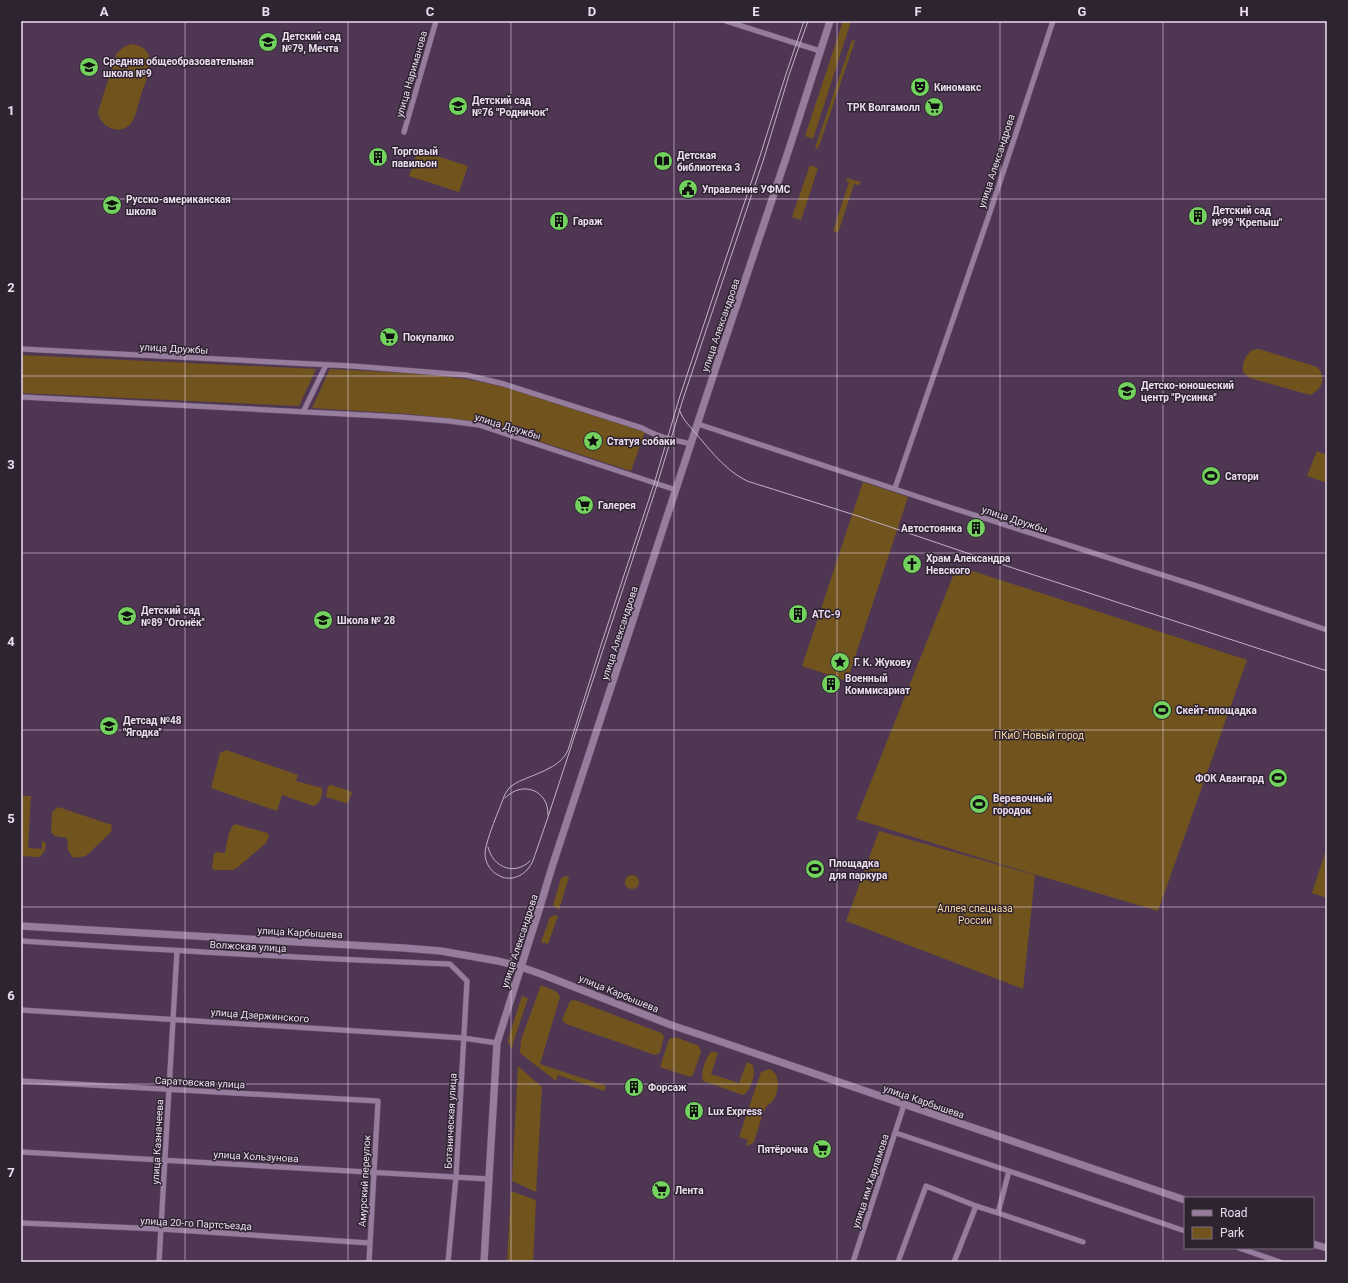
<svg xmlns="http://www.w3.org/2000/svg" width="1348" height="1283" font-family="Roboto,sans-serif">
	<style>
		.green { fill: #71541d }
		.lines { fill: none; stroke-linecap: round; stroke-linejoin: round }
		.street-casing { stroke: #6b5770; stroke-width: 6 }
		.secondary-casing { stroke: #6b5770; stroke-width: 8 }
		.street { stroke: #977d9d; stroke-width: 5 }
		.secondary { stroke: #977d9d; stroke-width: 7 }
		.tram { stroke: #c2b0c5; stroke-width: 1 }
		.grid { fill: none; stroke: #ecddef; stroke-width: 1; stroke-opacity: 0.55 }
		.labels { text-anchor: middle; stroke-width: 3; stroke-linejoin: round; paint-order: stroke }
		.poi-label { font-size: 10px; font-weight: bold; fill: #ecddef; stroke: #2e2331; text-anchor: start }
		.street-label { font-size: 10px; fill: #ecddef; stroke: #2e2331 }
		.park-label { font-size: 10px; fill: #fad9a3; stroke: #2e2331 }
		.neatline { fill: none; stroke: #ecddef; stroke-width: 1.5 }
		.grid-label { font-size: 13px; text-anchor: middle; font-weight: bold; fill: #ecddef }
	</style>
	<rect width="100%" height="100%" fill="#4f3754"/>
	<path class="green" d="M843,21H851L813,139L805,136Z
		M852,40L855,41L818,149L815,148Z
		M133,44C161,50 147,77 141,95C138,103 137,114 132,122C122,137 100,128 98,112L116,55C120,49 125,45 133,44Z
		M418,150L468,166L459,192L409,176Z
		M810,165L818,168L801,220L792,217Z
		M847,178L861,182L859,185L854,184L838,233L833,231L849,182L846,181Z
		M1259,349L1317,367C1327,377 1322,390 1310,395L1250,378L1243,372C1242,363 1245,356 1252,350Z
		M21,355L316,369L299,406L21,393Z
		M330,369L425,374L466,379L504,387L645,432L631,471L480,422L409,414L312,408Z
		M1317,451L1327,455V483L1307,476Z
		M863,482L908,497L847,681L802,666Z
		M957,566L1247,660L1158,911L1000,864L856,819Z
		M226,750L298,775L296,781L322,788C323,794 321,803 314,806L282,795L277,811L211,788L220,753Z
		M331,785L350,791L352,793L348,802L346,803L326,797L328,786Z
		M21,796H31L28,848L42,849V841L46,843L45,850L40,857L21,856Z
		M58,807L112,825L111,832L86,856L73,858L68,850L67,838L55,836L51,832L52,812Z
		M235,824L267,833L269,836L266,843L237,868L232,870H214L212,867L214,854L216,852L225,853C227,844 228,829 235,824Z
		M879,831L1035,875L1023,989L846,921Z
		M1325,853L1327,854V898L1312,893Z
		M625 882a7 7 0 1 1 14 0a7 7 0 1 1-14 0Z
		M566,876L569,877L559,910L553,905L554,902L561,878Z
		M555,915L558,916L548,944L541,942L550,917Z
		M541,985L557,992L560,997L540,1064L606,1086L604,1091L558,1075L556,1081L520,1053L521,1040Z
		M522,996L528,998L513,1043L512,1049L508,1042L509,1036Z
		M575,1000L661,1033L664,1036L660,1053L655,1055L566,1024L562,1020L570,1001Z
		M675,1037L699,1046L701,1052L693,1075L690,1077L660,1067L669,1039Z
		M712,1051L718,1053L711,1074L739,1083L747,1062L753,1065C756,1074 751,1091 743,1095L703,1081C700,1074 706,1056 712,1051Z
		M518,1066L542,1087L536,1192L512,1181Z
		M769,1069C782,1074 779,1093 772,1102C769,1104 766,1106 765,1109C760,1119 758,1131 754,1142L752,1144L746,1146L748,1140L739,1137L761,1072Z
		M511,1191L536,1200L533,1262H507Z"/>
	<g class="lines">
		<g class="street-casing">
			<path id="street" d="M726,21L820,51
				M404,132L436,21
				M21,349L352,366L466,375L504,384L642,428C657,437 674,440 691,444
				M21,397L401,417L449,421L479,425L676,490
				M303,412L326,365
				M698,424L949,507L1200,587L1327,630
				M895,488L989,215L1053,21
				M21,941C164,950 307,959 450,964L467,981L456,1177L448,1262
				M21,1010L404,1034L463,1038L497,1043
				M21,1081L378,1101L369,1262
				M896,1133L1009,1171
				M21,1152L489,1179
				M21,1223L161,1229L370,1243
				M1083,1242L998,1213L1009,1171L1185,1231
				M1239,1248L1280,1262
				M159,1262L177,951
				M853,1262L904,1105
				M898,1262L926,1186L976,1206L998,1213
				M954,1262L976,1206"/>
		</g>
		<g class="secondary-casing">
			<path id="secondary" d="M21,926L404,948L441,951L498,961L521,967L541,974L671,1025L710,1038L1185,1200
				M1313,1244L1327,1248
				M484,1262L497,1043L540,907L552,867L718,361L790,146L830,21"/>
		</g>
		<use href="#street" class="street"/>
		<use href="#secondary" class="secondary"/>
		<path class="tram" d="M804,21L786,74L760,156L679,399L654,484L602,642L568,750C560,769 533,774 516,783L510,787L505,794C500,808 486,839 485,853C485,862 490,871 498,875C509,882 523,877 530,866C533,862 534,857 536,852C540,840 544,829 548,817L657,485L683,399L764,158L789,75L808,21
			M679,409L682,416L686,422C705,443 722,469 747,481L858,516L967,553L1327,671
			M505,798C522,780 549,790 548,815
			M488,847C493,868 515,876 530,861"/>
	</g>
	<path class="grid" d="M185,21V1262M348,21V1262M511,21V1262M674,21V1262M837,21V1262M1000,21V1262M1163,21V1262M21,199H1327M21,376H1327M21,553H1327M21,730H1327M21,907H1327M21,1084H1327"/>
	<defs>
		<g id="school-disc" transform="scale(1)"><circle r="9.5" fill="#72d25d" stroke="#2e2331"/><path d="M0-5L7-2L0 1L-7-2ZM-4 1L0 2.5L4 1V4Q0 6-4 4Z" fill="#111"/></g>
		<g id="theatre-disc" transform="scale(1)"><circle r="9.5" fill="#72d25d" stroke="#2e2331"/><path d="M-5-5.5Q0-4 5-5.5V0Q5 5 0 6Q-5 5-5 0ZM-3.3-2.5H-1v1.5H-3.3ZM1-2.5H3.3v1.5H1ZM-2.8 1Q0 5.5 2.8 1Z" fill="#111"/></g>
		<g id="supermarket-disc" transform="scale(1)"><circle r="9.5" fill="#72d25d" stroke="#2e2331"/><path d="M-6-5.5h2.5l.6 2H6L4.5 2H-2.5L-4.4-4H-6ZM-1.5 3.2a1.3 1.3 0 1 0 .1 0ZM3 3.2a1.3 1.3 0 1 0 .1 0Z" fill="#111"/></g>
		<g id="building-disc" transform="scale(1)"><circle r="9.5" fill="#72d25d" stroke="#2e2331"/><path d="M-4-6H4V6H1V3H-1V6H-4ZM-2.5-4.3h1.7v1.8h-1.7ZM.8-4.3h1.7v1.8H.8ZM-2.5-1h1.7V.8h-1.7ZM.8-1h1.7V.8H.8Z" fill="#111"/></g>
		<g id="library-disc" transform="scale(1)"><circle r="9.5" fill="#72d25d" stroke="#2e2331"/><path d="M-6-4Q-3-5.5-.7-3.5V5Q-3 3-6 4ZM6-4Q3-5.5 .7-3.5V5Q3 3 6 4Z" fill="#111"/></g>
		<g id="civic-disc" transform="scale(1)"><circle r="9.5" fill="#72d25d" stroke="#2e2331"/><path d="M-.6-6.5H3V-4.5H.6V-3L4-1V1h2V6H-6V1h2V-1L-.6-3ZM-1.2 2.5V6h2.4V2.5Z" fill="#111"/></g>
		<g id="sight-disc" transform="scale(1)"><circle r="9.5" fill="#72d25d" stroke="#2e2331"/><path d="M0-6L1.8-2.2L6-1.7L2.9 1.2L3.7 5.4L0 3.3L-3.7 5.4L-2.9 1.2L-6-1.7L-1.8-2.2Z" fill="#111"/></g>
		<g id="stadium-disc" transform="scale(1)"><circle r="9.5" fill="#72d25d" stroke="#2e2331"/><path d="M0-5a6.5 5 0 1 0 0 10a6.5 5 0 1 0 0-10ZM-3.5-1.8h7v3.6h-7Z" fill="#111"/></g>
		<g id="church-disc" transform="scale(1)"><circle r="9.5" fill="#72d25d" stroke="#2e2331"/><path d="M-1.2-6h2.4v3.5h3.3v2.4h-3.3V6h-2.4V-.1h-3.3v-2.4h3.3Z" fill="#111"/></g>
	</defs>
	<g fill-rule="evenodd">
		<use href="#school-disc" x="268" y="42"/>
		<use href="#school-disc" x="89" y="67"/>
		<use href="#theatre-disc" x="920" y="87"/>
		<use href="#school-disc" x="458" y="106"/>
		<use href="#supermarket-disc" x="934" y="107"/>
		<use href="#building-disc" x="378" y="157"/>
		<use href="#library-disc" x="663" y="161"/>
		<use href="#civic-disc" x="688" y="189"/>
		<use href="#school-disc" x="112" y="205"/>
		<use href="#building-disc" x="1198" y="216"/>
		<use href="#building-disc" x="559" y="221"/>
		<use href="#supermarket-disc" x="389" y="337"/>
		<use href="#school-disc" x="1127" y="391"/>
		<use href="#sight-disc" x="593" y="441"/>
		<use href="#stadium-disc" x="1211" y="476"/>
		<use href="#supermarket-disc" x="584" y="505"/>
		<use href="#building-disc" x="976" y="528"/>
		<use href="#church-disc" x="912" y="564"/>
		<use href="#building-disc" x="798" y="614"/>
		<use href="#school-disc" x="127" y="616"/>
		<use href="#school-disc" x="323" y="620"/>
		<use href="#sight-disc" x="840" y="662"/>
		<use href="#building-disc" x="831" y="684"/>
		<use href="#stadium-disc" x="1162" y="710"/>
		<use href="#school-disc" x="109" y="726"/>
		<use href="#stadium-disc" x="1278" y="778"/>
		<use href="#stadium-disc" x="979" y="804"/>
		<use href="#stadium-disc" x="815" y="869"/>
		<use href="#building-disc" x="634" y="1087"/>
		<use href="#building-disc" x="694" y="1111"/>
		<use href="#supermarket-disc" x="822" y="1149"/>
		<use href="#supermarket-disc" x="661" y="1190"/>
	</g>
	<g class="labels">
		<g class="poi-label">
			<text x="282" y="40">Детский сад<tspan x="282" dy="12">№79, Мечта</tspan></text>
			<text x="103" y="65">Средняя общеобразовательная<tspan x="103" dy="12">школа №9</tspan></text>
			<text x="934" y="91">Киномакс</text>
			<text x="472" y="104">Детский сад<tspan x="472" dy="12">№76 "Родничок"</tspan></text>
			<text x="920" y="111" text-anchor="end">ТРК Волгамолл</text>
			<text x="392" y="155">Торговый<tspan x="392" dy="12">павильон</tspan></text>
			<text x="677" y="159">Детская<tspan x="677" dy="12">библиотека 3</tspan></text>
			<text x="702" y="193">Управление УФМС</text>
			<text x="126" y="203">Русско-американская<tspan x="126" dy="12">школа</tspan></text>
			<text x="1212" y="214">Детский сад<tspan x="1212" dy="12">№99 "Крепыш"</tspan></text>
			<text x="573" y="225">Гараж</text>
			<text x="403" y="341">Покупалко</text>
			<text x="1141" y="389">Детско-юношеский<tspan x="1141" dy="12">центр "Русинка"</tspan></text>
			<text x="607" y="445">Статуя собаки</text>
			<text x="1225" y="480">Сатори</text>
			<text x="598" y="509">Галерея</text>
			<text x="962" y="532" text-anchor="end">Автостоянка</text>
			<text x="926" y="562">Храм Александра<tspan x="926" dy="12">Невского</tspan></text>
			<text x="141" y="614">Детский сад<tspan x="141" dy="12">№89 "Огонёк"</tspan></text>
			<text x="812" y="618">АТС-9</text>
			<text x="337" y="624">Школа № 28</text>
			<text x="854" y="666">Г. К. Жукову</text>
			<text x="845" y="682">Военный<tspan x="845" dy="12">Коммисариат</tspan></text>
			<text x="1176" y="714">Скейт-площадка</text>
			<text x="123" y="724">Детсад №48<tspan x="123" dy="12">"Ягодка"</tspan></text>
			<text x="1264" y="782" text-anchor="end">ФОК Авангард</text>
			<text x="993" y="802">Веревочный<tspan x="993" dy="12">городок</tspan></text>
			<text x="829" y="867">Площадка<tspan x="829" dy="12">для паркура</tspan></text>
			<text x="648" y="1091">Форсаж</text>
			<text x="708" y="1115">Lux Express</text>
			<text x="808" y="1153" text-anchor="end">Пятёрочка</text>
			<text x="675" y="1194">Лента</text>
		</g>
		<g class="street-label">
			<text transform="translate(411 74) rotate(-74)" y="4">улица Нариманова</text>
			<text transform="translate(996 161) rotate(-72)" y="4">улица Александрова</text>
			<text transform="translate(720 325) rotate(-71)" y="4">улица Александрова</text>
			<text transform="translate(174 348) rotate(3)" y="4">улица Дружбы</text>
			<text transform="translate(508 426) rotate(17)" y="4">улица Дружбы</text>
			<text transform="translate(1015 519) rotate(18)" y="4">улица Дружбы</text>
			<text transform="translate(619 633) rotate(-72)" y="4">улица Александрова</text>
			<text transform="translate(300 932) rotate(3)" y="4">улица Карбышева</text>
			<text transform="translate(519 941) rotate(-72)" y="4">улица Александрова</text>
			<text transform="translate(248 946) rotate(3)" y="4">Волжская улица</text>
			<text transform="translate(619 993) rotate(22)" y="4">улица Карбышева</text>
			<text transform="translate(260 1015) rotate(4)" y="4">улица Дзержинского</text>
			<text transform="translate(200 1082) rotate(3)" y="4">Саратовская улица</text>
			<text transform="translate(924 1101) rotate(19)" y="4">улица Карбышева</text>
			<text transform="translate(450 1121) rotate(-87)" y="4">Ботаническая улица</text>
			<text transform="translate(157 1142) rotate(-87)" y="4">улица Казначеева</text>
			<text transform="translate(256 1156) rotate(3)" y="4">улица Хользунова</text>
			<text transform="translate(364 1181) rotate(-87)" y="4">Амурский переулок</text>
			<text transform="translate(870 1181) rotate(-72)" y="4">улица им.Харламова</text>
			<text transform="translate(196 1223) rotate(3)" y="4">улица 20-го Партсъезда</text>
		</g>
		<g class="park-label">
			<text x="1039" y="739">ПКиО Новый город</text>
			<text x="975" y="912">Аллея спецназа<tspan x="975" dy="12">России</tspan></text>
		</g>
	</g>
	<rect width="1348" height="1283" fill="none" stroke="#2e2331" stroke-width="44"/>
	<rect x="1184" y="1197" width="130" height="52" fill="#2e2331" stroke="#7a6d7d"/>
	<rect x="1192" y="1210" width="20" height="6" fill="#977d9d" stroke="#7a6d7d"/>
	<text x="1220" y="1217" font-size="12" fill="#ecddef">Road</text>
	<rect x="1192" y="1227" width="20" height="12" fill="#71541d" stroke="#7a6d7d"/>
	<text x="1220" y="1237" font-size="12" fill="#ecddef">Park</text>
	<rect x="22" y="22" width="1304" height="1239" class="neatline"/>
	<g class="grid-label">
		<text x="104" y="16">A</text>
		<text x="266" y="16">B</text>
		<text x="430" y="16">C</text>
		<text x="592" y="16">D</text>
		<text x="756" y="16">E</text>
		<text x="918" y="16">F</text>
		<text x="1082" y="16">G</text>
		<text x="1244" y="16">H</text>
		<text x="11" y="115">1</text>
		<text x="11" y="292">2</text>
		<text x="11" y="469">3</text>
		<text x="11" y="646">4</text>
		<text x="11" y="823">5</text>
		<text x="11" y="1000">6</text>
		<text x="11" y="1177">7</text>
	</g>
</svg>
